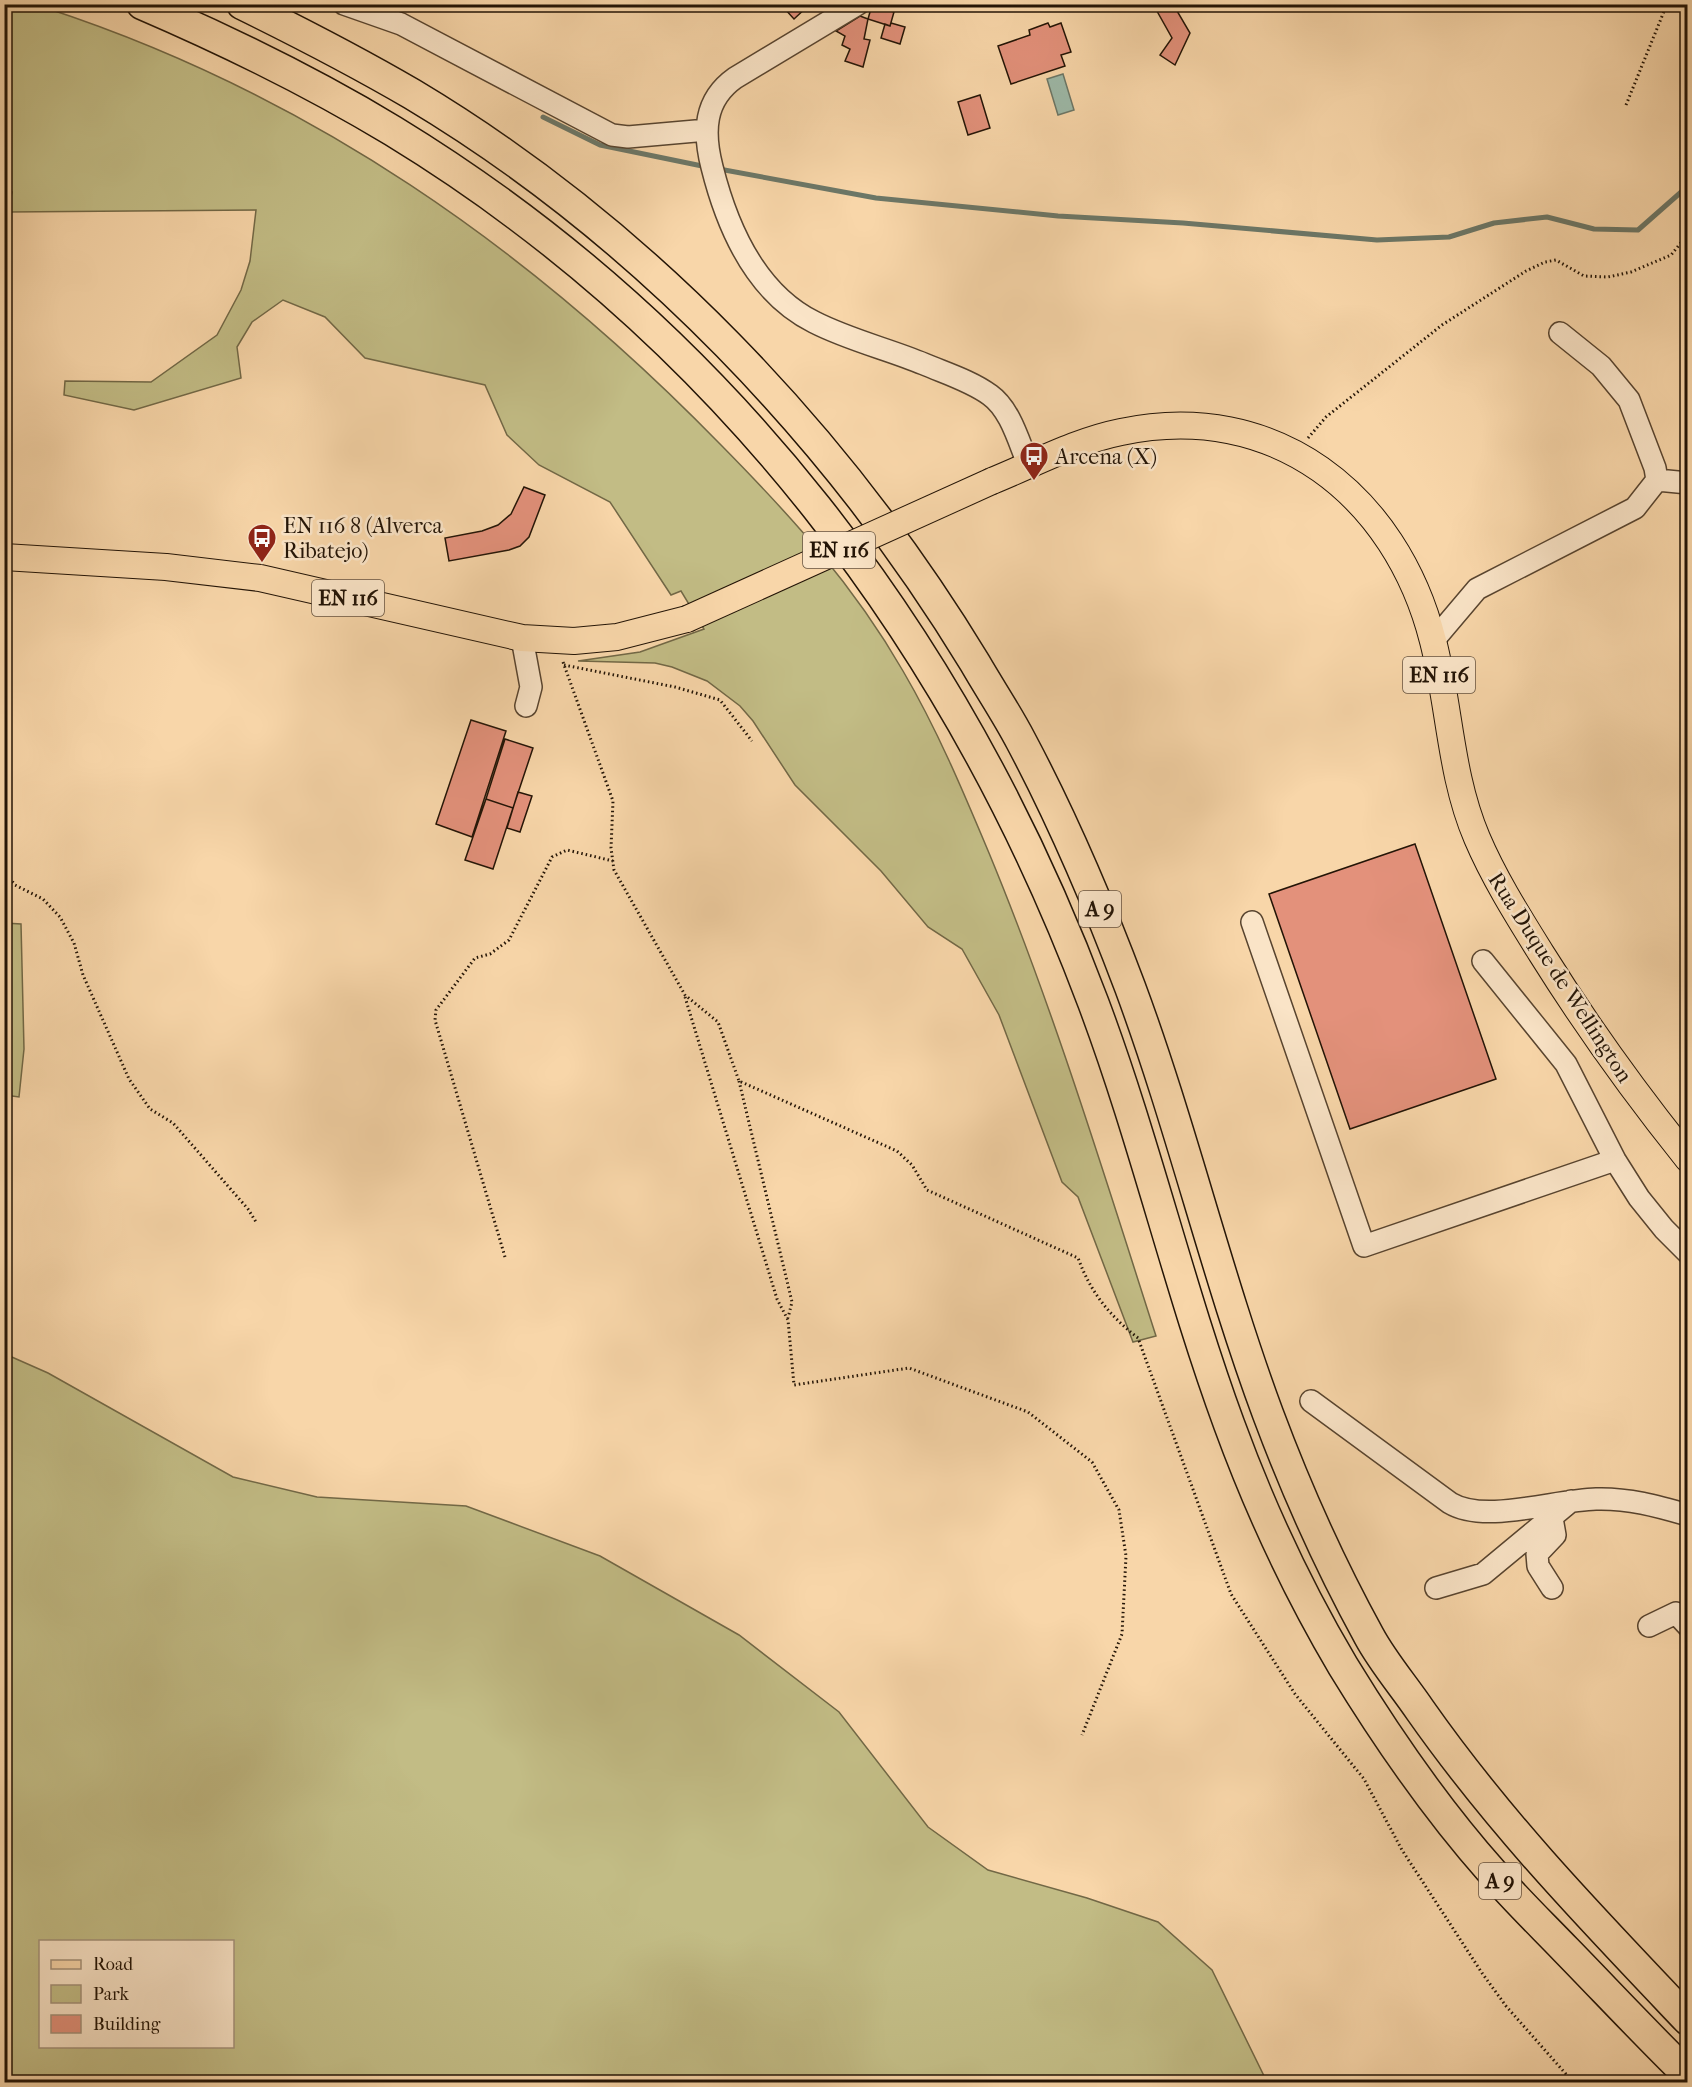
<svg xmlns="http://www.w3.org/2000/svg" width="1692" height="2087" font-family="'IM FELL French Canon',serif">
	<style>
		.green { fill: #c2bc85; stroke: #726846; stroke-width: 1.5; fill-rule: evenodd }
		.water { fill: #9db9a8; stroke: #6c7767; stroke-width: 1.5 }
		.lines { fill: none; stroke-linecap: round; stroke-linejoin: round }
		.stream { stroke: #6c7767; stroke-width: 5 }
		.building { fill: #e3917b; stroke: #231406; stroke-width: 1.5 }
		.minor-casing { stroke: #58442f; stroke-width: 24 }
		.major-casing { stroke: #231406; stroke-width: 28 }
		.highway-casing { stroke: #231406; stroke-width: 33 }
		.path { stroke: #231406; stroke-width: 3; stroke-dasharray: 1.5 3; stroke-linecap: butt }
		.minor { stroke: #fae4c7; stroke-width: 21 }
		.major { stroke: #f8d6a9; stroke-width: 26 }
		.highway { stroke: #f8d6a9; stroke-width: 30 }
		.major-bridge-casing { stroke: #231406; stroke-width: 28; stroke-linecap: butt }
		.major-bridge { stroke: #f8d6a9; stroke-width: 26 }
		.labels { text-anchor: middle; stroke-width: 5; stroke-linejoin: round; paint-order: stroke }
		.shield { fill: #fae4c7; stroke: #645240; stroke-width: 1.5 }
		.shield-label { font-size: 21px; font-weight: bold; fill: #231406 }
		.poi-label { font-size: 22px; fill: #231406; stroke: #fae4c7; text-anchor: start }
		.street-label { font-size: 22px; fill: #231406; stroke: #fae4c7 }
	</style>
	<rect width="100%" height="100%" fill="#f8d6a9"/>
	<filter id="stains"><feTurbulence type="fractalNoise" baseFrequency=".00333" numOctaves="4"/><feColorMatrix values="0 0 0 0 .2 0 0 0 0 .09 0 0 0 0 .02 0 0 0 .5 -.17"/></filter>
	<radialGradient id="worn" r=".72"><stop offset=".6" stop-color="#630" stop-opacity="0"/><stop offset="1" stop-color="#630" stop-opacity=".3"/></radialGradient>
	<path class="green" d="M5,5H35L46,8C309,94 529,248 721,445C791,516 853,584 903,671C937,729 963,791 989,853C1054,1010 1104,1174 1156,1336L1133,1342L1078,1197L1062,1182L999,1015L962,949L928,927L881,871L795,785L753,721L740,706L707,681L672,667L655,663L578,661L640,652L704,629L681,591L671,595L610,502L539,465L507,435L485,385L365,358L325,317L283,300L252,322L237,347L241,378L134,410L64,395L65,381L151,382L217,335L241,290L250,261L256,210L8,212L12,192L5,190Z
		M4,923L21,924L24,1049L19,1097L5,1095Z
		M5,1354L48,1373L233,1477L317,1497L466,1506L600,1556L739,1635L839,1712L928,1827L988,1870L1087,1898L1158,1922L1212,1970L1267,2082H5ZM40,1942H232V2046H40Z"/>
	<path class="water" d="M1063,74L1074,110L1058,115L1047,79Z"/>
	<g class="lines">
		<path class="stream" d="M543,117L600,145L707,167
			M719,169L876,198L1058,216L1183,223L1377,240L1449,237L1494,223L1547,217L1594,229L1638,230L1688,186"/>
	</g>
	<path class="building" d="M787,4H806L808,6L794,19L784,8Z
		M1153,4H1173L1190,33L1175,65L1160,55L1172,38Z
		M872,5L894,12L890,26L868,19Z
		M860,16L868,19L864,39L870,40L863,67L845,61L850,49L842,45L845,36L836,31Z
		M891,23L905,27L900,44L881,38L885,24L890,26Z
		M1048,23L1050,27L1061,23L1071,52L1061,55L1065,66L1011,84L998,46L1030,35L1029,30Z
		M980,95L990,128L968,135L958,102Z
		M524,487L545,495L529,537L520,546L509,550L449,561L445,538L482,531L498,525L511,514Z
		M471,720L506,731L472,837L436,824Z
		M505,739L533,748L513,808L486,799Z
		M518,792L532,796L520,832L507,828Z
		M486,799L513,808L493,869L465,860Z
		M1415,844L1496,1079L1350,1129L1269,894Z"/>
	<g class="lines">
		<g class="minor-casing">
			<path id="minor" d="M344,4L401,24L612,135L628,137L707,130
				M858,4L735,78C704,100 703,132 712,167C727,227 756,293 814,322C849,340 888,349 924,364C945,373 971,381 990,395C1011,410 1019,443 1029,466
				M1657,480L1688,483
				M522,638L531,687L526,706
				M1433,641L1477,589L1635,508L1657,480L1655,468L1629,400L1601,366L1560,333
				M1252,922L1364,1246L1615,1160
				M1483,961L1566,1064L1615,1160L1639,1198L1664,1229L1688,1253
				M1311,1401L1450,1503C1485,1524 1554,1500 1596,1499C1628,1498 1657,1506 1688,1515
				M1552,1518L1555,1535L1537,1554L1538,1566L1552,1588
				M1436,1588L1483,1574L1571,1501
				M1649,1626L1676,1613L1688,1626"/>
		</g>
		<g class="major-casing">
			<path id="major" d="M992,481C1034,464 1076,441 1121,432C1274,399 1396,495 1433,641C1450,707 1450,775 1477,838C1494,878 1518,916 1541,953C1586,1025 1635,1093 1688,1159
				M4,557L166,567L260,578L522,638L574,641L617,637L687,619"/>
		</g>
		<g class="highway-casing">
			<path id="highway" d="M142,4C228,41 312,82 393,131C724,333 958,642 1093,1002C1145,1140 1178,1285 1229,1424C1259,1506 1298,1590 1343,1666C1387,1738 1436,1809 1492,1872C1515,1899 1541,1924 1566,1950C1606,1991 1646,2034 1688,2075
				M242,4C299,32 357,62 412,94C641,231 837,436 975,663C990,689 1007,714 1021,741C1063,820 1098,902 1130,987C1182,1127 1216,1274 1268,1414C1296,1489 1330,1565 1369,1636C1383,1662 1403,1685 1420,1710C1500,1824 1592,1919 1688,2020"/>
		</g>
		<path class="path" d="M1626,105L1667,4
			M1308,438L1326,417L1442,325L1526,271L1545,262L1556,260L1584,276L1608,277L1631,272L1671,255L1688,234
			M563,662L613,801L611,848L614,870L685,995L718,1022L739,1081L897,1151L912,1165L927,1190L1078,1258C1091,1293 1109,1315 1138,1338L1231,1594L1295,1694L1364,1779L1402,1850L1482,1973L1506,2006L1573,2082
			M564,665L675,687L720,700L752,741
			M4,871L15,885L43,899L60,917L74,943L83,975L129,1079L150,1109L173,1123L248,1209L256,1222
			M685,997L777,1299L788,1320L794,1385L909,1368L1028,1412L1092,1462L1119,1510L1126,1556L1122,1634L1082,1735
			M739,1081L792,1302L788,1318
			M505,1257L435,1020L436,1010L475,958L490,954L509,940L552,857L567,850L613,861"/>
		<use href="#minor" class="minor"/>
		<use href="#major" class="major"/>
		<use href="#highway" class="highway"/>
		<g class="major-bridge-casing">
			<path id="major-bridge" d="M687,619L992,481"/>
		</g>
		<use href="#major-bridge" class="major-bridge"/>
	</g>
	<defs>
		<g id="bus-pin" transform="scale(1.5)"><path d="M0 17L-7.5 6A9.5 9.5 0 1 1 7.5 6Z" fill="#8f2418" stroke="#fae4c7"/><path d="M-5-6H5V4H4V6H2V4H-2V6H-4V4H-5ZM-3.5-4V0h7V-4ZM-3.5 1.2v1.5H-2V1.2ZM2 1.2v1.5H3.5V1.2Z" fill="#fff"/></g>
	</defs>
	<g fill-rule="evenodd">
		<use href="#bus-pin" x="1034" y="456"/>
		<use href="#bus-pin" x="262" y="538"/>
	</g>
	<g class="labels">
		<g class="shield">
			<rect x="803" y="532" width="72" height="36" rx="4.5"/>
			<rect x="312" y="580" width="72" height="36" rx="4.5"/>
			<rect x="1403" y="657" width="72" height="36" rx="4.5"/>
			<rect x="1079" y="891" width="42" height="36" rx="4.5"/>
			<rect x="1479" y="1863" width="42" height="36" rx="4.5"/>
		</g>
		<g class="shield-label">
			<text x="839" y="557">EN 116</text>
			<text x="348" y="605">EN 116</text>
			<text x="1439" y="682">EN 116</text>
			<text x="1100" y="916">A 9</text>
			<text x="1500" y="1888">A 9</text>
		</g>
		<g class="poi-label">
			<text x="1055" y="464">Arcena (X)</text>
			<text x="283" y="533">EN 116 8 (Alverca<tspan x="283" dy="25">Ribatejo)</tspan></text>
		</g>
		<g class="street-label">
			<text transform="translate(1561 977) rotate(57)" y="8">Rua Duque de Wellington</text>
		</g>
	</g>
	<rect width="1692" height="2087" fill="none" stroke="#f8d6a9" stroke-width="24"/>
	<rect x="6" y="6" width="1680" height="2075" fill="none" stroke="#231406" stroke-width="3"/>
	<rect x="12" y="12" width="1668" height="2063" fill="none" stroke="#231406" stroke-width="1.5"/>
	<rect x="39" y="1940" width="195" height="108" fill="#fae4c7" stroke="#a4917a" stroke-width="1.5"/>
	<rect x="51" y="1960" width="30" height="9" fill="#f8d6a9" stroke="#a4917a" stroke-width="1.5"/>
	<text x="93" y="1970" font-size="18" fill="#231406">Road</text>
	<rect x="51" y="1985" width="30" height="18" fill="#c2bc85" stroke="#a4917a" stroke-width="1.5"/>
	<text x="93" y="2000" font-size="18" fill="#231406">Park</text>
	<rect x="51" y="2015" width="30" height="18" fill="#e3917b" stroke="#a4917a" stroke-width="1.5"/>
	<text x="93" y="2030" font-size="18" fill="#231406">Building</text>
	<rect width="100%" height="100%" filter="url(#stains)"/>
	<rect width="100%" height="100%" fill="url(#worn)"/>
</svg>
